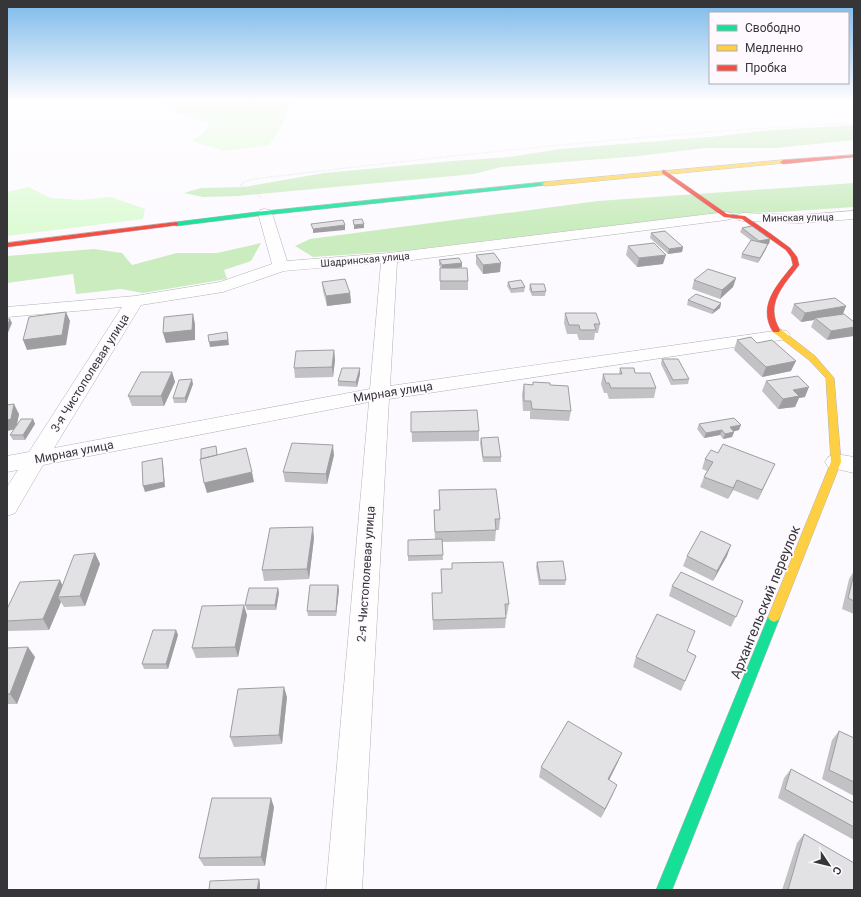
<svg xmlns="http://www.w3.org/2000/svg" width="861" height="897" font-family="Roboto,sans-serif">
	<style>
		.green { fill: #defbd6 }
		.forest { fill: #caecbf }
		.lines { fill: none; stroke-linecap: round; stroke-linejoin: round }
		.street-casing { stroke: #b2b1b4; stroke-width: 1 }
		.fast-casing { stroke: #b2b1b4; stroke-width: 1 }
		.slow-casing { stroke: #b2b1b4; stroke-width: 1 }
		.jam-casing { stroke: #b2b1b4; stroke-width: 1 }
		.path { stroke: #ddddde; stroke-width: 1.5; stroke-dasharray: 1 1.5; stroke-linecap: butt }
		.street { fill: #fffeff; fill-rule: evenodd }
		.fast { fill: #16e098; fill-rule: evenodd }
		.slow { fill: #ffcf43; fill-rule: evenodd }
		.jam { fill: #f24e42; fill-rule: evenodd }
		.wall { fill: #c2c2c4 }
		.shaded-wall { fill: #9e9ea0 }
		.building { fill: #e2e1e4; stroke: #9e9ea0 }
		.labels { text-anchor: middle; stroke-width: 3.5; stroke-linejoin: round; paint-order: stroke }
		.far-street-label { font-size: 10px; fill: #363537; stroke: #fdf9ff }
		.street-label { font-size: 12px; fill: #363537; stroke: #fdf9ff }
		.near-street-label { font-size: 14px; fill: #363537; stroke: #fdf9ff }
	</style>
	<rect width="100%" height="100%" fill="#fcfafe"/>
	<path class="green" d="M164,100H299L288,104L284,122L269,145L224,151L192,141L205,132L210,123L168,110Z
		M29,187L50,198L81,200L111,197L145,209L143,219L7,236V192Z"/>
	<path class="forest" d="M854,125V140L776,148H705L639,156L501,167L474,174L238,196L203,197L184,193L201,188L244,187L324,173L453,161L510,157L560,149L721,136L760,131Z
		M854,183V207L780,212L707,214L401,251L313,257L295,246L310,239L598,201Z
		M261,243L251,261L224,270L227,279L143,293L121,289L76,294L73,274L7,283V256L94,249L122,253L132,265L177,253H217Z"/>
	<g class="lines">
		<g class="street-casing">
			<path id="street" d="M265,209L270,210L272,213L287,261L389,253L726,212L731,213L733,216L731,219L726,220L397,262L390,386L781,330L787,331L790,335L787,339L781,340L389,399L362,890H326L369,402L43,465L15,513L7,516V487L18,470L7,472V456L29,452L122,307L7,317V307L135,296L220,282L272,264L258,213L260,210ZM381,263L370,389L54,448L141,305L223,292L284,271Z
				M854,211V219L799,223L743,221L738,220L736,217L738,214L743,213L799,215Z
				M836,454L854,457V473L828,467L825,462L828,457Z"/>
		</g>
		<g class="fast-casing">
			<path id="fast" d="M545,182L547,183V185L265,215L176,226L173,224L176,222L265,211Z
				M774,612L778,614L780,617L672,890H656L768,617L770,614Z"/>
		</g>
		<g class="slow-casing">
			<path id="slow" d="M783,160L785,161V163L545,186L542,184L545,182Z
				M773,328H779L815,356L834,378L841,462L780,617L778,620L774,622L770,620L768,617L831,462L826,378L809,360L773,332Z"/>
		</g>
		<g class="jam-casing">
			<path id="jam" d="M854,155V157L783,164L780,162L783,160Z
				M664,170L727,214L745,216L771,234L790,248L797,257L799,265C784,285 764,304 780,330L779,332H773C757,306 777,285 793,265L791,257L786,250L742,219L724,217L662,173V171Z
				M176,222L178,223V225L7,247V243Z"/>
		</g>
		<path class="path" d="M261,197L241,185L244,182L254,179C453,155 654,133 854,123"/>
		<use href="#street" class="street"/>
		<use href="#fast" class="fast"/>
		<use href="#slow" class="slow"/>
		<use href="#jam" class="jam"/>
	</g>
	<path class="wall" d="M742,228L770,239L769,244H766H768L766,249L758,263L741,258L742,254L752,241L740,232Z
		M651,233L683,247L682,252L668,254L650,238Z
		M628,246L663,264L637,267L626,255Z
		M476,255L500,272L483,274L476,264Z
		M439,260L462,263V267L457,268L468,281V290H440V268H441L439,265Z
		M736,278L733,287L720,299L692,289L694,280Z
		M322,282L350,293L351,303L327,306L323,291Z
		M508,282L525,287L524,292L511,293L507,286Z
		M530,284L546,291L545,296H532L529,289Z
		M688,300L721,303L720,308L712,314L687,305Z
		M794,304L846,306L843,314L827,340L811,327L814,320L801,322L791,313Z
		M565,313L600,324L598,333H595L594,340H579L577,334H567L564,323Z
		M737,340L757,343L791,371L762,377L734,350Z
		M334,350L335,360L333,377L295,378L294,368Z
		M662,359L689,379L688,384L671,385L661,364Z
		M620,368L656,388L654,398L609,399L607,393H604L601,384L603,374H619Z
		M172,372L175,382L164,406H132L128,396Z
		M360,374L357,387L338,386V381Z
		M766,381L805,397L799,398L795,407L778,409L762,391Z
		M533,382L550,385L571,411L569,421L530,419V411H523L522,394L524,384L533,385Z
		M193,384L186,403H174L173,398Z
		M7,405L19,414L17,425L33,419L35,424L25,440H13L10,435L14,429L7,431Z
		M411,412L479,431V441L412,442Z
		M699,424L739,430L733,431L734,432L732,437L723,439L720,435L704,438L697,429Z
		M481,438L501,457V462H483L480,443Z
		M718,453L775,464L758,500L733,490L728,499L700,487L704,477L707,471L702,469L705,459Z
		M334,455L327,484L285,482L283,472Z
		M439,490L500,519L499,530H496L495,541L442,542L443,560L408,561V540H435L434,510H439Z
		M314,538L309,579L264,581L262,570Z
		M95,553L100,564L85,606L64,607L61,602L49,630L8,631L7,629V609L60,580L62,585Z
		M687,556H727L713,581L683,566Z
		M537,562L566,580L565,585H539L536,567Z
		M452,563L509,604L507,615H506V618L505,628L433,630L432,593H442L441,569H452Z
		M854,571V614L842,609L849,579Z
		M338,585L339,590L336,616H308L307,611Z
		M672,586L743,601L731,627L669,596Z
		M278,588L279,593L276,610H247L245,605Z
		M247,615L238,657L196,658L192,648Z
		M176,630L178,635L168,669H144L142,664Z
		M7,648L35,657L17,704H7Z
		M687,651L696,656L681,691L633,667L636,657Z
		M287,697L282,744L234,747L230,737Z
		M839,731L854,738V796L822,779L832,740Z
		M618,762L609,780L613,794L601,818L539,777L541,767Z
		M791,769L854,803V840L778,798L784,778Z
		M274,807L265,866H204L199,858Z
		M804,834L854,890H782L797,843Z"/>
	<path class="shaded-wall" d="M364,224V228L354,229V225Z
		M345,225V230L313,233V229Z
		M770,239L769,244L758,245L759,241Z
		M768,244L766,249L758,263L760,258Z
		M683,247L682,252L668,254L669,249Z
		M666,255L663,264L637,267L639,258Z
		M462,263V267L442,270V265Z
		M501,263L500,272L483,274V265Z
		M736,278L733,287L720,299L722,290Z
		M350,293L351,303L327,306L326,296Z
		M721,303L720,308L712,314L714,310Z
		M846,306L842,316L815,318L814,320L801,322L805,313Z
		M66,312L70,321L66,345L27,350L23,340Z
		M193,314L195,324V340L166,343L163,333Z
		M10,319L12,323L7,335V326Z
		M854,327V336L827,340L831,331Z
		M227,332L229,345L210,347L209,342Z
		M334,350L335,360L333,377L332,367Z
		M796,361L791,371L762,377L766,367Z
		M360,368V374L357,387L356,382Z
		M172,372L175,382L164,406L161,396Z
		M192,379L193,384L186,403L185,398Z
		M809,387L805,397L799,398L795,407L778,409L783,399L793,390Z
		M14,404L19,414L16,429L7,431V420Z
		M33,419L35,424L25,440L23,435Z
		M741,425L739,430L728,433L730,427Z
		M722,430L720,435L704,438L706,433Z
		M734,432L732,437L723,439L725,434Z
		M333,445L334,455L327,484L326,474Z
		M162,458L163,463L165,487L145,492L143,486Z
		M775,464L770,474L758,500L762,490Z
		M252,472L254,482L207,493L204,483Z
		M737,480L733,490L728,499L733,488Z
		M313,527L314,538L309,579L307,569Z
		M731,545L727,556L713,581L717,571Z
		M95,553L100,564L85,606L80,596Z
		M60,580L65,591L58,597L61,602L49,630L43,619Z
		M338,585L339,590L336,616V611Z
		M278,588L279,593L276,610L275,605Z
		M244,605L247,615L238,657L235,647Z
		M176,630L178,635L168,669L166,664Z
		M28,647L35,657L17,704L10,694Z
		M284,687L287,697L282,744L279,735Z
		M622,753L618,762L605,788L608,779Z
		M617,785L613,794L601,818L605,809Z
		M271,798L274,807L265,866L261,857Z
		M259,879L260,883V890H257Z"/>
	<path class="building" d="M362,219L364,224L354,225L353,220Z
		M343,220L345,225L313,229L311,224Z
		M752,226L770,239L759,241L742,228Z
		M665,231L683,247L669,249L651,233Z
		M751,240L768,244L760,258L742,254Z
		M654,243L666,255L639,258L628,246Z
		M494,253L501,263L483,265L476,255Z
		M459,258L462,263L442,265L439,260Z
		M440,268H467L468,281H440Z
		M708,269L736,278L722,290L694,280Z
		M345,279L350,293L326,296L322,282Z
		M521,280L525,287L511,289L508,282Z
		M530,284H544L546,291L532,292Z
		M696,294L721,303L714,310L688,300Z
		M835,298L846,306L805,313L794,304Z
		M66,312L62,335L23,340L29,317Z
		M565,313H596L600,324H594L596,330H580L579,325H569Z
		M193,314L192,330L163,333L164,317Z
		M844,314L854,322V327L831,331L815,318Z
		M7,319H10L7,326Z
		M227,332L228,340L209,342L208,335Z
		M751,337L757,343L772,340L796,361L766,367L737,340Z
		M334,350L332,367L294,368L296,351Z
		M662,359H678L689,379L673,380Z
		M342,368H360L356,382L338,381Z
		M620,368H634L635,373H650L656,388H611L609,383H606L603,374H622Z
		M141,372H172L161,396H128Z
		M798,376L809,387L793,390L799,396L783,399L766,381Z
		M192,379L185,398H173L179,380Z
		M533,382L550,383V385L568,386L571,411L532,409L531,401H524V384L533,385Z
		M14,404L11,419L7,420V405Z
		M477,410L479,431L411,432V412Z
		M734,418L741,425L730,427L734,432L725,434L722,430L706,433L699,424Z
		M21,419H33L23,435H10Z
		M498,437L501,457H483L481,438Z
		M292,443L333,445L326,474L283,472Z
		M723,444L775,464L762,490L737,480L733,488L704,477L713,462L705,459L711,450L718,453Z
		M216,446L217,455L201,459V449Z
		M246,448L252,472L204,483L200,459Z
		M162,458L164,482L143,486L142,462Z
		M496,489L500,519H495L496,530L435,532L434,510H440L439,490Z
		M313,527L307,569L262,570L270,528Z
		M701,531L731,545L717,571L687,556Z
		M442,539L443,555L408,556V540Z
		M95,553L80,596L58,597L74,555Z
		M563,561L566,580H540L537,562Z
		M503,562L509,604H505L506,618L433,620L432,593H442L441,569H452V563Z
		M681,572L743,601L736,617L672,586Z
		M854,574V601L848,598Z
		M60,580L43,619L7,621V609L20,582Z
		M310,585H338L336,611H307Z
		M249,588H278L275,605H245Z
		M244,605L235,647L192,648L202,606Z
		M657,614L695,631L687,651L696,656L685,681L636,657Z
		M153,630H176L166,664H142Z
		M28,647L10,694H7V648Z
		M284,687L279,735L230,737L238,689Z
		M568,721L622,753L608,779L617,785L605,809L541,767Z
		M839,731L854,738V782L829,770Z
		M791,769L854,803V827L785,789Z
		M212,798H271L261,857L199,858Z
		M804,834L854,863V890H788Z
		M259,879L257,890H209L210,881Z"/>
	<linearGradient id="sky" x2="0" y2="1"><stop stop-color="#7bb9ea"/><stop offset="0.44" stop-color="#fefdff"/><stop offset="1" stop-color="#fefdff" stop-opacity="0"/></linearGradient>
	<rect width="861" height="226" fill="url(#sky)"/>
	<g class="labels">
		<g class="far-street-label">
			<text transform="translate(798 217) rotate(-1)" y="4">Минская улица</text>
			<text transform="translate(365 259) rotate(-5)" y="4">Шадринская улица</text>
		</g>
		<g class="street-label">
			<text transform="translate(90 373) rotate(-58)" y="4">3-я Чистополевая улица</text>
			<text transform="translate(393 392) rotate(-9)" y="4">Мирная улица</text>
			<text transform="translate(74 452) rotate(-11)" y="4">Мирная улица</text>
			<text transform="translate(366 574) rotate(-86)" y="4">2-я Чистополевая улица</text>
		</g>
		<g class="near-street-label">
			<text transform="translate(765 602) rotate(-68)" y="5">Архангельский переулок</text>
		</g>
	</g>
	<rect width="861" height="897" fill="none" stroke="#363537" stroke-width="16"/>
	<rect x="709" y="12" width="140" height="72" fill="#fdf9ff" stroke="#adabaf"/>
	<rect x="717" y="25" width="20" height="6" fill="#16e098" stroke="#adabaf"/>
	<text x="745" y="32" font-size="12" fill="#363537">Свободно</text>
	<rect x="717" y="45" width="20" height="6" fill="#ffcf43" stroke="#adabaf"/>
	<text x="745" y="52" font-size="12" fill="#363537">Медленно</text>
	<rect x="717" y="65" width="20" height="6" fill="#f24e42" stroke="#adabaf"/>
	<text x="745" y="72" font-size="12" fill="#363537">Пробка</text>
	<g transform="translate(829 865) rotate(125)" stroke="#fdf9ff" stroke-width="3" paint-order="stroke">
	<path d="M0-3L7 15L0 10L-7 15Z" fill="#363537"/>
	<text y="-6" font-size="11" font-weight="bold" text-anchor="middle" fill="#363537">С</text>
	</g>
</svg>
